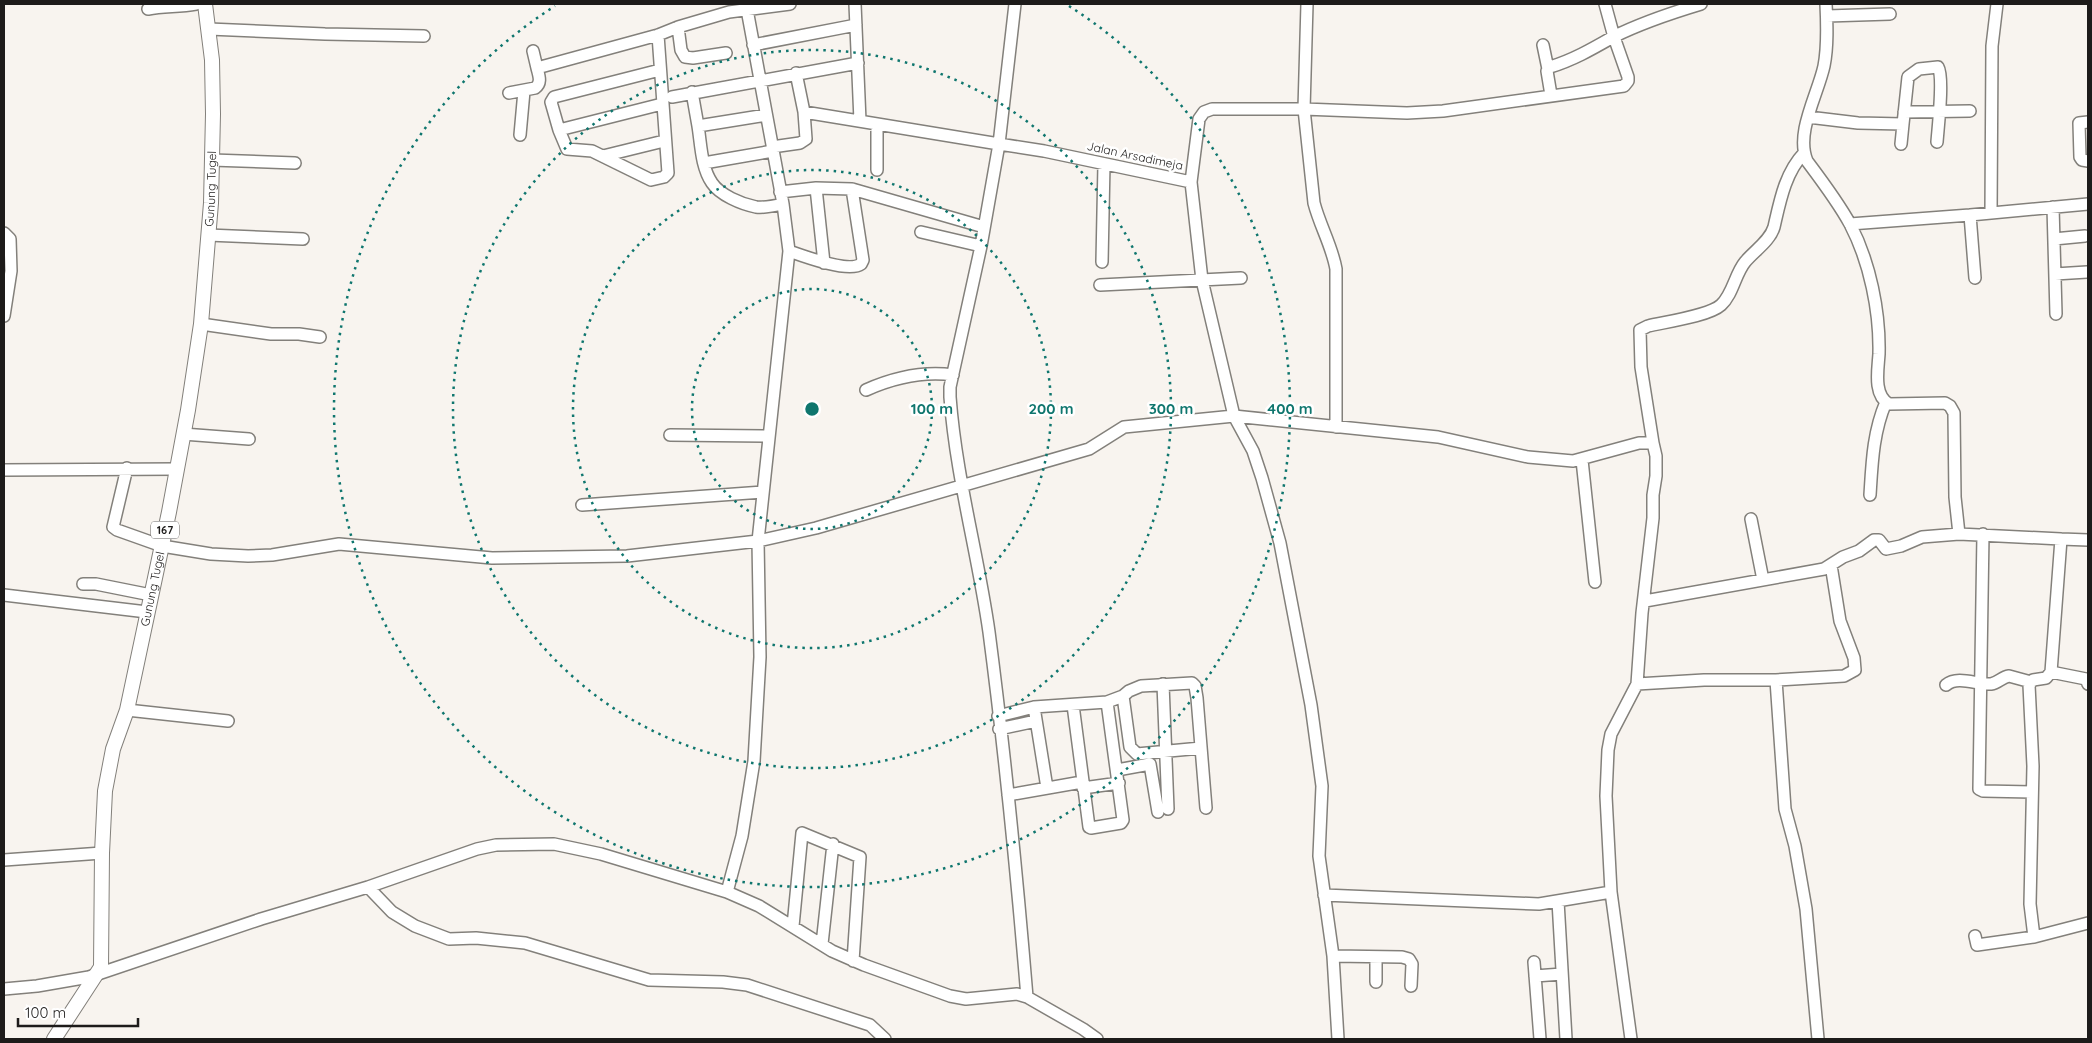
<svg xmlns="http://www.w3.org/2000/svg" width="2092" height="1043" font-family="Quicksand,sans-serif">
	<style>
		.lines { fill: none; stroke-linecap: round; stroke-linejoin: round }
		.minor-casing { stroke: #83807b; stroke-width: 14 }
		.major-casing { stroke: #83807b; stroke-width: 16 }
		.minor { stroke: #fff; stroke-width: 11 }
		.major { stroke: #fff; stroke-width: 14 }
		.ring { fill: none; stroke: #0f766e; stroke-width: 2.5; stroke-dasharray: 2.5 5 }
		.labels { text-anchor: middle; stroke-width: 5; stroke-linejoin: round; paint-order: stroke }
		.shield { fill: #fff; stroke: #615f5f; stroke-width: 1 }
		.shield-label { font-size: 11px; font-weight: bold; fill: #1d1b1a }
		.street-label { font-size: 12px; fill: #1d1b1a; stroke: #fff }
		.centre { fill: #0f766e; stroke: #fff; stroke-width: 2.5 }
		.ring-label { font-size: 15px; text-anchor: middle; font-weight: bold; fill: #0f766e; stroke: #fff; stroke-width: 5; stroke-linejoin: round; paint-order: stroke }
	</style>
	<rect width="100%" height="100%" fill="#f8f4ef"/>
	<g class="lines">
		<g class="minor-casing">
			<path id="minor" d="M855,4L860,121
				M1015,4L999,144L1044,151L1191,182
				M1307,4L1304,109L1314,203C1320,226 1332,246 1336,269V427
				M1605,4L1614,37L1628,77V81L1624,86L1443,111L1407,113L1304,109H1212L1204,112L1199,119L1191,182L1202,280L1234,416L1438,437L1528,457L1573,461L1639,443H1653L1656,456V476L1653,495V518L1642,613L1637,684L1611,734L1608,750L1606,796L1611,892L1631,1039
				M1826,4C1827,24 1828,46 1824,66C1818,94 1795,133 1807,161C1822,181 1838,202 1850,224C1870,262 1880,312 1879,354C1878,370 1873,395 1889,404L1945,403L1950,406L1954,413L1955,497L1959,534L2061,539
				M148,9C164,6 179,7 196,4
				M1827,16L1890,14
				M678,27L681,50L685,57L693,58L726,53
				M209,29L325,34L424,36
				M753,45L856,25
				M1543,45L1548,69
				M533,51L537,68
				M660,70L554,97L551,102L559,130L662,104
				M796,73L804,112
				M692,92L698,126L766,115
				M509,93L535,88C542,83 539,76 537,68L658,35L678,27L729,12L790,4
				M1551,95L1547,71L1550,67C1573,60 1592,49 1613,37C1641,23 1671,13 1701,4
				M672,97L858,63
				M1904,112L1970,111
				M1808,117L1858,123L1903,124L1908,77L1919,69L1938,67C1944,77 1938,128 1937,142
				M2088,122L2079,123L2080,157L2082,160L2088,161
				M698,126C701,144 701,167 712,183C720,195 741,204 756,207C764,208 774,206 783,204
				M559,130L567,149L592,151L651,180L664,177L668,173L658,35
				M520,135L524,91
				M1901,144L1903,124
				M772,147L800,143L806,139L804,112L999,144L981,246L950,387V397C956,477 978,554 989,632C1005,754 1017,876 1027,997
				M603,156L664,141
				M212,160L295,163
				M704,163L773,151
				M877,170V125
				M852,189L984,227
				M780,192L816,188L824,263
				M2053,207L2056,314
				M1991,213L1992,46L1997,4
				M1970,215L1975,278
				M1850,224L1970,215L2088,204
				M921,232L981,246
				M4,233L10,239L11,271L4,316
				M208,235L303,239
				M2054,239L2085,236
				M789,251C803,256 849,273 861,264L863,260L852,189L816,188
				M1102,262L1104,164
				M2055,274L2087,272
				M1100,285L1241,278
				M201,324L271,334H299L320,337
				M866,390C893,378 924,371 953,375
				M183,434L249,439
				M670,435L769,436
				M1653,443L1641,367L1640,330L1648,326C1665,322 1709,316 1721,305C1733,294 1735,274 1745,262C1754,251 1770,241 1774,227C1780,201 1785,173 1804,153
				M1582,460L1595,582
				M127,468L113,527L117,530L162,546L211,554L248,556L272,555L339,544L492,558L627,556L758,541L816,528L1089,449L1124,427L1234,416L1253,451L1262,478L1280,543L1311,705L1322,786L1319,856L1333,956L1338,1039
				M4,470L177,469
				M1870,495C1872,463 1873,432 1886,402
				M582,505L763,492
				M1751,519L1763,580
				M1983,534L1979,789L1983,791L2032,792
				M83,584H96L151,595
				M4,595L147,612
				M1645,601L1824,569L1843,557L1859,551L1874,540H1879L1886,549L1901,546L1922,537L1959,534
				M2051,672L2086,679L2088,684
				M1776,680L1844,676L1855,670L1854,658L1840,621L1831,565
				M1163,684L1168,809
				M1637,684L1704,680H1776L1785,809L1795,846L1806,909L1818,1039
				M1946,685C1958,675 1977,685 1991,684C1998,683 2002,677 2009,676L2031,682
				M1123,696L1130,747L1137,754L1201,748
				M1073,705L1089,827L1091,828L1121,823L1123,820L1107,702
				M1034,707L1047,788
				M127,710L228,721
				M998,716L1034,707L1107,702L1123,696L1129,691L1141,686L1192,683L1195,686L1197,698L1206,808
				M999,729L1036,721
				M1117,770L1150,764L1158,812
				M1083,788L1119,783
				M1008,795L1082,782
				M4,860L102,853
				M368,887L392,912L415,926L449,939L476,938L525,943L649,980L723,982L747,985L870,1025L885,1039
				M727,892L742,836L754,761L760,657L758,541L789,251L783,204L746,4
				M1324,895L1539,904L1611,892
				M1558,901L1566,1039
				M793,926L802,833L860,857L853,961
				M1975,936L1977,945L2034,937L2088,923
				M2034,937L2030,904L2033,766L2029,685L2033,680L2046,678L2051,672L2061,539L2088,540
				M822,944L833,844
				M1333,956L1402,957L1409,959L1412,964L1411,986
				M1376,957V982
				M1534,962L1540,1039
				M1535,976L1562,974
				M4,989L37,986L89,977L261,919L368,887L477,849L496,845L554,844L601,854L727,892L759,906L832,951L864,965L950,996L966,999L1017,994L1027,997L1083,1029L1097,1039"/>
		</g>
		<g class="major-casing">
			<g id="major">
				<path id="s1" d="M54,1039L101,967L102,853L105,791L113,749L127,710L169,512L188,410L201,324L211,203L213,114L212,60L205,4"/>
			</g>
		</g>
		<use href="#minor" class="minor"/>
		<use href="#major" class="major"/>
	</g>
	<g class="ring">
		<circle cx="812" cy="409" r="120"/>
		<circle cx="812" cy="409" r="239"/>
		<circle cx="812" cy="409" r="359"/>
		<path d="M1069 6A478 478 0 1 1 555 6"/>
	</g>
	<g class="labels">
		<rect class="shield" x="151" y="521.5" width="28" height="17" rx="4"/>
		<g class="shield-label">
			<text x="165" y="534">167</text>
		</g>
		<g class="street-label">
			<text transform="translate(1135 156) rotate(12)" y="4">Jalan Arsadimeja</text>
			<text dy="4" stroke="none"><textPath href="#s1" startOffset="875">Gunung Tugel</textPath></text>
			<text dy="4" stroke="none"><textPath href="#s1" startOffset="470">Gunung Tugel</textPath></text>
		</g>
	</g>
	<circle cx="812" cy="409" r="8" class="centre"/>
	<g class="ring-label">
		<text x="932" y="414">100 m</text>
		<text x="1051" y="414">200 m</text>
		<text x="1171" y="414">300 m</text>
		<text x="1290" y="414">400 m</text>
	</g>
	<rect width="2092" height="1043" fill="none" stroke="#1d1b1a" stroke-width="10"/>
	<path d="M18 1018v8h120v-8" fill="none" stroke="#1d1b1a" stroke-width="2.5"/>
	<text x="25" y="1018" font-size="15" fill="#1d1b1a" stroke="#ffffff" stroke-width="4" paint-order="stroke">100 m</text>
</svg>
